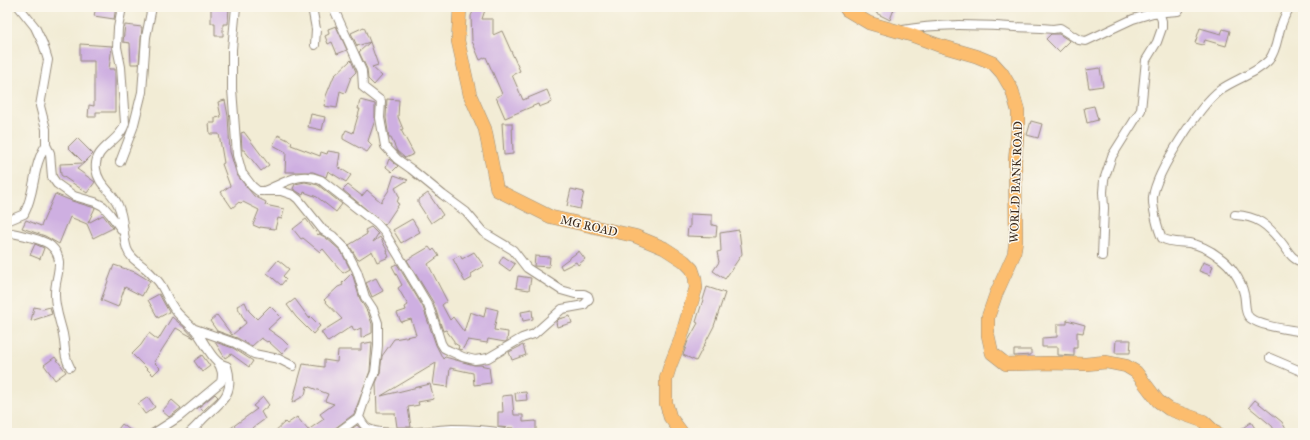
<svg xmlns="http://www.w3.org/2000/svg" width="1310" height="440" font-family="'IM FELL Great Primer',serif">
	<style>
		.building { fill: #ceafe1 }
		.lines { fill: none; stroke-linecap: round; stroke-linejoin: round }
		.street-casing { stroke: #968b7a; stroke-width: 10 }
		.primary-casing { stroke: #968b7a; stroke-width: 14 }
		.street { stroke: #fff; stroke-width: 8 }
		.primary { stroke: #fcbd6e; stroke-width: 13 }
		.labels { text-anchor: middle; stroke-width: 3; stroke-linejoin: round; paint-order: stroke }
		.street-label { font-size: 12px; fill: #3b2a1e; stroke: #fbf7ec }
	</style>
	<rect width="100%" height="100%" fill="#fbf7ec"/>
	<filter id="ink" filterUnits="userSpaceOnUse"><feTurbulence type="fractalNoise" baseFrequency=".025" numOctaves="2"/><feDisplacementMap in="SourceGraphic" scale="8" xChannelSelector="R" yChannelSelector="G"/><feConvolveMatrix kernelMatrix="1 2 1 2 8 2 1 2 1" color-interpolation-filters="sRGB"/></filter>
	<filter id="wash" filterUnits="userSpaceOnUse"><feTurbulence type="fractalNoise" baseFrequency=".012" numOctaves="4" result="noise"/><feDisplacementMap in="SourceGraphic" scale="16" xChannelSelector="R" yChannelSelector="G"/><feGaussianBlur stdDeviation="0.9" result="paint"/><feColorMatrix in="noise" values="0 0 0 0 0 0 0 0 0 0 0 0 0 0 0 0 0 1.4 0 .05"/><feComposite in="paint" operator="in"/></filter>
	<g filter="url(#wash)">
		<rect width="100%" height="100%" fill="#f2ecd5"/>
		<g id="blocks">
			<path class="building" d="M96,7H116L114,19L94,16Z
				M211,7H229L228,24H223V36H215V23H211Z
				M475,7H486L482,19H493V35L502,31L520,71L512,75L523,100L547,90L552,102L539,107L538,104L505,118L496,97L502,94L486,57L480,60L472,41L471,16Z
				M878,7H890L894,9L890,20L876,13Z
				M125,25L142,27L139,64H131L130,43L123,42Z
				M336,26L347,50L337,54L332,42L328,44L325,36L329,34L328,29Z
				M364,27L370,42L378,65L372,67L382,76L374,85L368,79L367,69L359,52L370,42L357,46L351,33Z
				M1200,28L1221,34L1223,29L1230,31L1226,46L1205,40L1203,45L1195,43Z
				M1051,34H1059L1070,41L1059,52L1046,39Z
				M80,44L112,46L109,69H115V112H96V117H88L89,105L94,106V61H80Z
				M351,60L356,72L351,77L345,93L340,91L337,108L324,106L326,96L334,76Z
				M1100,68L1103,86L1089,88L1086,70Z
				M387,99L399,100L398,117L403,129L401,130L414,154L405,158L397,151L391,138H389L386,118Z
				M225,100L228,116L230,152L237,175L254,196L266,202L265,205L284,209L282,219L278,218L275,229L260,227V228L253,225L259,210L243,202L240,203L239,202L232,208L221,192L230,186L222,164L224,163L219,134H210L209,123H215V118L221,117L218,102Z
				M360,100L375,104V120L368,141L372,145L367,152L343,139V136L346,130L353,133L360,109H358Z
				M1094,106L1098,120L1087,123L1084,108Z
				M311,114L325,117L322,130L308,127Z
				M1031,121L1042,124L1038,138L1027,135Z
				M502,123H512L513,154L504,155Z
				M244,132L269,165L261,171L244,150H242L241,133Z
				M278,135L292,142L291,145L320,156L321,152L327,154L328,151L340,153L338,167L351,175L346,182L328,171L326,177L313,172H285L286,152L273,145Z
				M77,138L93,154L84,163L68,147Z
				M389,159L398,166L392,172L386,167Z
				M84,163L77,169L95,182L87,193L61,175L60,164Z
				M394,175L408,180L395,188L399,196L397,203L399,204L385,225L343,190L348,185L362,196L367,190L381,202L389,190Z
				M305,182L318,185L342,204L336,212L317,197L304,192L303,195L293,189L295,184Z
				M571,189L584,192L580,209L567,206Z
				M428,193L443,215L431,223L418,203V200Z
				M55,194L72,201L95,208L88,223L103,215L113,228L93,238L87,224L70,217L59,244L45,236L22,228L26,220L41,226Z
				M690,214L712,215V225L717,226L716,237L687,236L688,227L690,228Z
				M306,219L318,235L319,234L325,237L341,251L350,269L343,273L323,249L320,252L303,238L301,239L293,229Z
				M412,219L420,232L401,243L393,230Z
				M371,227L378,234L373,242L380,237L388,252H387L389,257L377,262L372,251L358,260L349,245L367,234L365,230Z
				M739,230L742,254L725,279L713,271L719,262L717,252L721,251L720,233Z
				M35,244L44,248L40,259L30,255Z
				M429,247L432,251L434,249L439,256L428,264L447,301L442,305L450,320L453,317L464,332L470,312L484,317L486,307L498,310L494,330L508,332L507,341L505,342L488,339L487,343L468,340L462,350L458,349L459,346L454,343V341L446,330L443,331L433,302L407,260Z
				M579,251L585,259L578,265L576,262L562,269L560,265Z
				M474,252L484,266L471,274L472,278L465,282L453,259L460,255L462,259Z
				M503,256L515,264L510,271L499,263Z
				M535,256L550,257L549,267L534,266Z
				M278,260L289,269L283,276L286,279L281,285L267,273Z
				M1203,262L1213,266L1210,275L1199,271Z
				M397,264L423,307L436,345L443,359L445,357L474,365H480L489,367L491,383L474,385L473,373L450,368L448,387L433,385L436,363L381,396L430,384L434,399L418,402L419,405L408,407L411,427H397L395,413H377L376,383L380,373L382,356L394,339L416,335L411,319L401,322L397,313L406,310L405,307L408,305L398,288L402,285L392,266Z
				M114,265L135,272L150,281L142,296L125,287L118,307L101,300Z
				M352,273L360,299L369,315L372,324V333L361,338V328L354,331L352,326L328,342L321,332L342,319L324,300L338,287L343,285L342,283Z
				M518,276L531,278L529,290L516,288Z
				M376,278L383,291L372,297L366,283Z
				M707,287L725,293L714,326L696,361L683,355L688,341L698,323L696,322Z
				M159,294L169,312L158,318L148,300Z
				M295,299L309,318L310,316L320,326L313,334L296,317L287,305Z
				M245,302L249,311L257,319L270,306L281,317L268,329L282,339L289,346L282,354L268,341L267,342L261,338L252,346L237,338L217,331L210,321L217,315L232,335L246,323L237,306Z
				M34,307L43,309L50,307L52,314L31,321Z
				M532,310L533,319L523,321L521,312Z
				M570,316L572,323L557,327L556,322L559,319Z
				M172,317L185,328L194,338L176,328L154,362L160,368L153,375L132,354L141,345L149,333L158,340Z
				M1067,320L1085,325L1083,333L1077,332V348H1074V356L1058,355V347H1042V338L1057,337V324H1067Z
				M1116,340H1131L1130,353H1115Z
				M215,342L233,348L253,361L249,367L231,354L225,358Z
				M372,342L370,371L354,414L334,429L332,433H273L285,422L287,424L297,417L308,430L324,419L320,414L334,404L325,401L328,394L307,386L305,395L292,403L303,364L324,367V360L337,362L338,350H361V344Z
				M523,345L526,355L512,360L509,352Z
				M1014,350H1031V355L1014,356Z
				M202,355L210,366L202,372L194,361Z
				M55,357L66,372L55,380L44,365Z
				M526,392L527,400L516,401L515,393Z
				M215,394L218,397L203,411L199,407Z
				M512,395L514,415H523V422L536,421V431H513V428L498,427V412H503L502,396Z
				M148,397L155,407L145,414L138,404Z
				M263,397L269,405L261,412L265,419L246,433H224L257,409L253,406Z
				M172,400L181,408L169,417L162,411Z
				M1255,400L1282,422L1288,433H1276L1272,426L1249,407Z
				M1251,422L1258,433H1236Z
				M122,424L134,433H115Z
				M357,425L364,433H346Z"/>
		</g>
	</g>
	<g filter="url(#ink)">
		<use href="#blocks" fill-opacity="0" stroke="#968b7a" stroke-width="1"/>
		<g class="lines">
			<g class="street-casing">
				<path id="street" d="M19,7L35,27L43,44L48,60L40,106L46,129V145L50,153L52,177L57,184L74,196L95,202L103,206L110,214L124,233
					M122,7L118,28L117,47L121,67L125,123C121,142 93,147 96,169C98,185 112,191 118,205C125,220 122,233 127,249C130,258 138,262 145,268C150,272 154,277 158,281C164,288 167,299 173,307C178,316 187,321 194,329C203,338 207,352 217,361C219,363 224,365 227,366C235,393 223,401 205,417C200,422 195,428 189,433
					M236,7L232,49V89L237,155L242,173L252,186L258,191H281L293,195L298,199L323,230L333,236L345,248L357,271L365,297L373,309L378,323V346L375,372L368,389L359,417C362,422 364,427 369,429C386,437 432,430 452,429C469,429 486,430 504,433
					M312,7L316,29L315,45
					M1290,7C1286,13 1283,19 1281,26C1277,37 1277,50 1269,60C1256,74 1235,79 1220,90C1200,105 1156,172 1153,197C1152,206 1158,230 1162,238C1170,243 1180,242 1189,243C1200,245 1210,250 1219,257C1231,265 1241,280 1244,294C1246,301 1244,313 1250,318C1262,327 1288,329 1303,332
					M903,30C948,21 995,27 1041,28L1053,29L1060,28L1079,40L1086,41L1133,19L1153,13L1178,11L1181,7
					M120,162L133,128L142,92L146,37L152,7
					M264,191C285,183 298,171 321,180L377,224L385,233L428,305L435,324L441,343L444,348L450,351L463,357L475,360L488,358L522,338L534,334L562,309L584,305L589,299L588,296L584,294H575L561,290L527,268L513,250L483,232L466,212L443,195L411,169L397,159L385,146L380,118L381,101L363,87L362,71L333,7
					M1235,215C1257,216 1268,225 1281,242C1288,250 1291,260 1303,262
					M7,221L24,214C36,192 32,166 46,145
					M7,232C17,234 44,239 51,246C67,260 54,278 55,295C55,309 60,321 63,334C66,348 63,355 70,367
					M1102,256L1104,208L1103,192L1104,180L1112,156L1141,110L1146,60L1157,42L1162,28V21L1158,7
					M195,329L235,343L254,354L279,359L293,366
					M1270,358L1303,372
					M154,433L179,417L221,382C223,374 222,369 217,361
					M337,433L359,417"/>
			</g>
			<g class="primary-casing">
				<path id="primary" d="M460,7L458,41L470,95L485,129L497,190L551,217L635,236L664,248L684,261L692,269L695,278L696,288L680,341L670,366L666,379V403L670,417L682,433
					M845,7L847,10L869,23L911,35L938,45L976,56L993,63L1002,73L1012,90L1018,111V126L1015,161L1016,240L1014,254L996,294L988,317V335L992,353L1006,364L1050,363L1086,364L1106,362L1126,366L1136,372L1158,401L1169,409L1203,421L1216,433"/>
			</g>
			<use href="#street" class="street"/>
			<use href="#primary" class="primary"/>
		</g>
	</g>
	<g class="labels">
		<g class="street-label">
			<text transform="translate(1016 182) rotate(-88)" y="4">WORLD BANK ROAD</text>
			<text transform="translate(589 226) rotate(13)" y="4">MG ROAD</text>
		</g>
	</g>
	<rect width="1310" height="440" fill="none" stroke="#fbf7ec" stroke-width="24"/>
</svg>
